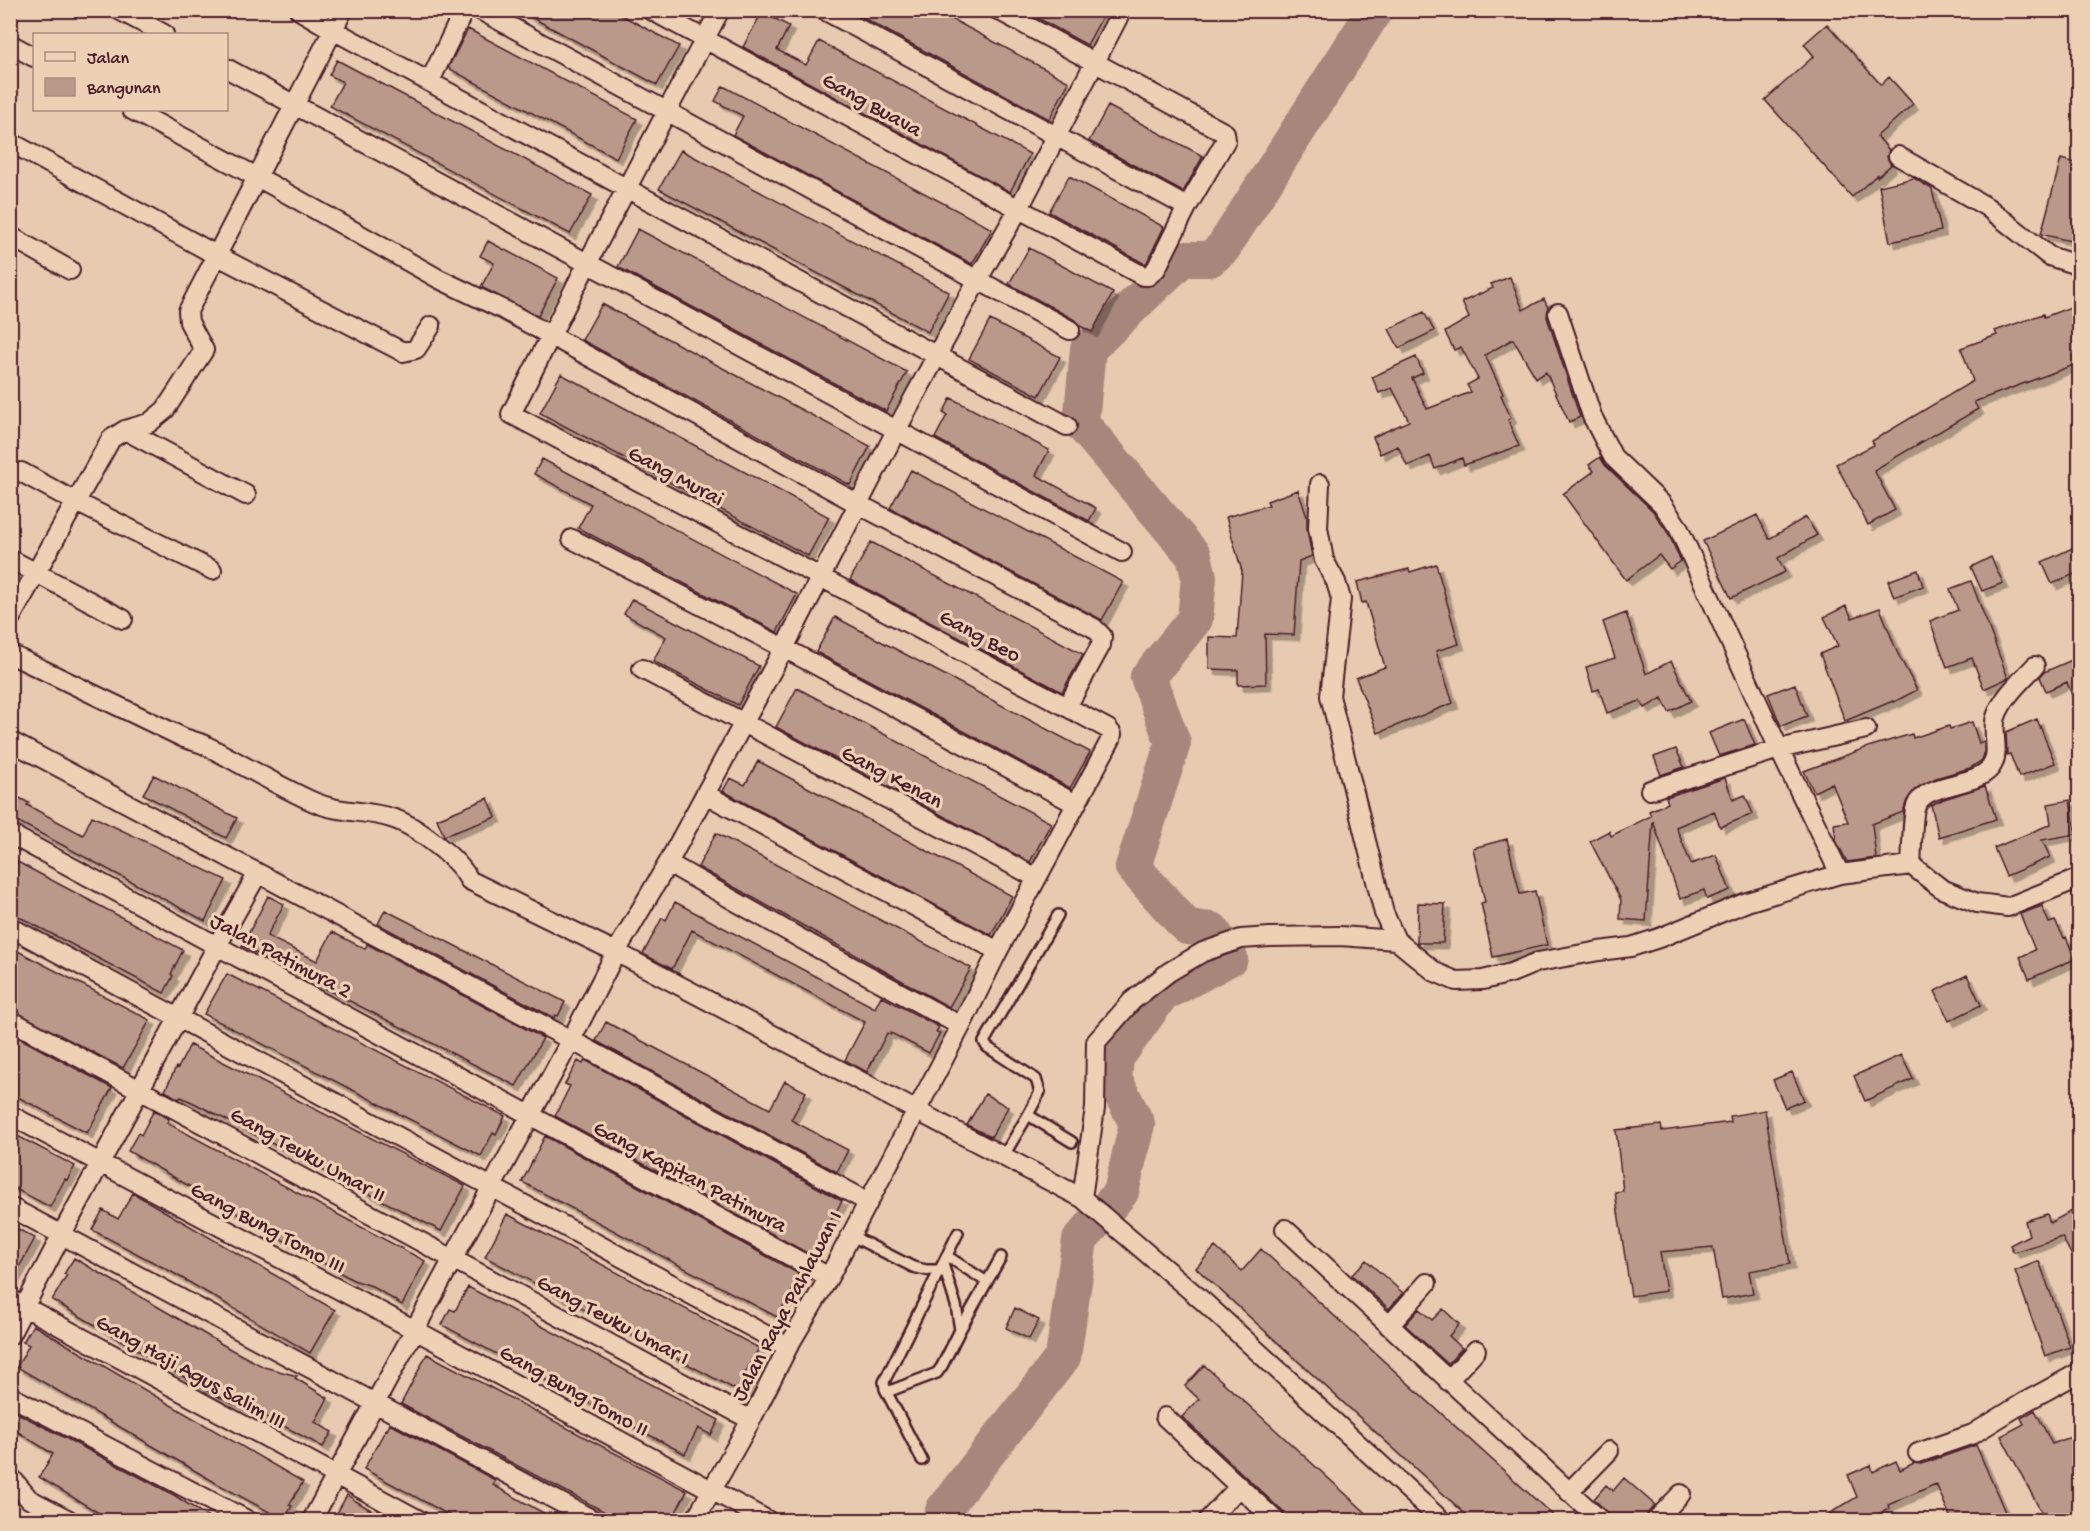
<svg xmlns="http://www.w3.org/2000/svg" width="2090" height="1531" font-family="'Gochi Hand',sans-serif">
	<style>
		.lines { fill: none; stroke-linecap: round; stroke-linejoin: round }
		.river { stroke: #a9867b; stroke-width: 36 }
		.building { fill: #bb998a; stroke: #4a1f2b; stroke-width: 1.5; filter: url(#shadow) }
		.service-casing { stroke: #4a1f2b; stroke-width: 14 }
		.minor-casing { stroke: #4a1f2b; stroke-width: 22 }
		.service { stroke: #eed1b5; stroke-width: 9 }
		.minor { stroke: #eed1b5; stroke-width: 18 }
		.labels { text-anchor: middle; stroke-width: 6; stroke-linejoin: round; paint-order: stroke }
		.street-label { font-size: 22px; fill: #4a1f2b; stroke: #eed1b5 }
	</style>
	<defs>
		<filter id="shadow"><feDropShadow dx="5.5" dy="5.5" stdDeviation="0" flood-color="#0004"/></filter>
	</defs>
	<rect width="100%" height="100%" fill="#e7caaf"/>
	<filter id="ink" filterUnits="userSpaceOnUse"><feTurbulence type="fractalNoise" baseFrequency=".0167" numOctaves="2"/><feDisplacementMap in="SourceGraphic" scale="12" xChannelSelector="R" yChannelSelector="G"/><feConvolveMatrix kernelMatrix="1 2 1 2 8 2 1 2 1" color-interpolation-filters="sRGB"/></filter>
	<g filter="url(#ink)">
		<g class="lines">
			<path class="river" d="M942,1520L943,1510L1063,1357L1080,1240L1121,1192L1137,1124L1114,1079L1116,1058L1161,995L1230,958L1212,930L1187,927L1133,867L1173,743L1148,677L1195,619L1199,577L1194,556L1081,423L1088,349L1182,259H1210L1223,248L1375,10"/>
		</g>
		<path class="building" d="M518,10H612L679,46L657,85Z
			M849,10H935L1069,82L1049,119Z
			M1023,10H1106L1087,45Z
			M762,12L789,26L777,50L806,65L819,41L1030,154L1010,192L743,47Z
			M1827,24L1881,85L1889,77L1913,104L1877,136L1889,150L1887,157L1891,165L1877,177V175L1852,197L1765,100L1814,56L1804,44Z
			M468,29L637,119L616,158L448,68Z
			M337,60L592,195L570,234L330,106L343,82L329,75Z
			M723,86L992,229L972,264L733,135L743,116L715,101Z
			M1108,106L1203,156L1183,192L1089,141Z
			M681,150L949,292L928,332L659,189Z
			M2061,159L2079,164V243L2041,234Z
			M1069,176L1164,227L1147,262L1145,264L1049,212Z
			M1914,178L1932,189L1941,231L1890,242L1879,186Z
			M638,229L907,372L886,411L618,267Z
			M488,241L558,278L538,316L481,287L494,263L480,256Z
			M1029,248L1113,293L1092,332L1080,326L1075,320L1009,284Z
			M1510,277L1523,310L1544,299L1548,308L1547,317L1580,417L1569,422L1546,372L1536,378L1513,339L1485,355L1503,394L1501,395L1511,418L1508,420L1519,446L1464,465L1462,458L1435,469L1430,456L1407,466L1398,446L1380,454L1373,437L1409,421L1392,388L1379,393L1372,377L1416,357L1423,373L1412,378L1427,409L1471,392L1467,385L1478,379L1461,347L1454,350L1445,332L1469,318L1462,302L1493,288L1491,284Z
			M602,304L870,446L850,485L582,340Z
			M2079,304V363L1974,402L1978,409L1874,470L1895,510L1868,525L1836,464L1874,445L1872,441L1973,381L1961,348L1997,335L1995,331L2043,314L2044,317Z
			M1424,312L1434,331L1399,348L1389,329Z
			M990,320L1060,357L1039,396L969,359Z
			M561,374L829,517L808,556L540,413Z
			M951,398L1049,450L1036,475L1096,508L1089,521L935,438L947,415L943,413Z
			M1600,457L1605,465L1653,511L1668,533L1681,561L1670,569L1659,555L1626,580L1563,494L1594,471L1589,465Z
			M542,459L797,594L777,632L578,528L591,504L534,474Z
			M911,470L1123,582L1102,620L890,508Z
			M1298,490L1307,517V530L1312,556L1299,561L1294,635L1265,634L1266,684L1238,685V670L1209,669V637L1237,638L1242,571L1226,517L1269,505L1267,501Z
			M1757,515L1769,539L1806,517L1817,535L1778,558L1785,572L1731,598L1703,541Z
			M871,542L1083,654L1062,692L850,580Z
			M2079,545V572L2052,584L2042,562Z
			M1991,557L2003,583L1982,591L1971,567Z
			M1436,564L1459,644L1436,651L1453,703L1378,733L1356,678L1385,667L1366,602L1362,603L1357,582L1409,569L1410,572Z
			M1918,570L1923,586L1894,597L1888,581Z
			M1971,581L2008,678L1984,689L1972,658L1947,667L1930,621L1958,610L1950,589Z
			M632,599L759,666L738,705L653,661L666,637L624,614Z
			M1846,606L1852,618L1880,608L1897,652L1917,690L1894,702L1893,701L1845,721L1820,654L1838,646L1824,617Z
			M1626,613L1646,674L1671,661L1691,701L1669,712L1662,698L1645,708L1640,701L1607,713L1599,689L1593,691L1586,667L1615,658L1603,622Z
			M835,617L1090,752L1070,788L816,652Z
			M2079,657V711H2078L2067,682L2046,691L2040,677L2044,672Z
			M1795,684L1807,716L1781,726L1768,694Z
			M797,688L1051,823L1030,862L776,727Z
			M1744,719L1755,745L1719,756L1709,733Z
			M2037,719L2055,763L2019,777L2010,754L2007,755L2006,732Z
			M1972,722L1979,743L1984,741V754L1982,760L1970,768L1936,778L1915,789L1907,800L1903,812L1872,824L1876,858L1847,862L1836,840L1834,824L1848,822L1832,783L1814,792L1804,771L1868,747L1912,734L1913,738L1949,726L1950,729Z
			M1676,749L1684,767L1661,775L1654,757Z
			M758,761L1012,896L991,935L723,791L730,778L745,785Z
			M154,775L237,818L226,838L143,794Z
			M1725,778L1733,800L1745,795L1753,814L1720,827L1714,811L1676,827L1691,864L1716,855L1730,890L1707,899L1704,890L1680,899L1653,821L1646,921L1620,919L1621,900L1590,841L1609,831L1611,836L1651,816L1649,811L1668,803L1666,797Z
			M1985,786L1996,819L1939,837L1931,805L1944,799Z
			M10,793L29,803L27,805L83,835L92,816L226,880L205,921L19,822L17,825L10,823Z
			M488,798L496,817L444,836L437,819Z
			M2070,800L2076,834L2042,840L2050,857L2006,876L1994,848L2051,824L2048,804Z
			M716,833L971,968L949,1007L698,867Z
			M1507,839L1520,894L1535,891L1547,945L1493,957L1481,903L1485,902L1473,848Z
			M10,858L183,950L171,974L173,976L164,993L10,912Z
			M268,896L284,904L267,936L317,961L332,932L365,949L367,944L543,1038L516,1086L242,946Z
			M675,902L875,1008L881,996L939,1027L936,1032L940,1033L929,1053L891,1033L890,1035L887,1033L867,1072L845,1060L865,1022L692,930L672,969L643,954L662,918L666,920Z
			M1418,903L1445,904L1443,943H1417Z
			M2042,906L2049,923L2055,921L2064,938L2066,937L2075,959L2029,979L2020,957L2035,950L2020,914Z
			M385,910L565,1002L558,1016L555,1015L554,1018L378,924Z
			M10,947L150,1020L123,1068L10,1009Z
			M227,974L505,1116L496,1134L493,1133L481,1156L204,1014Z
			M1967,975L1981,1005L1949,1021L1935,991Z
			M606,1022L770,1109L785,1081L806,1092L791,1120L848,1150L837,1172L596,1041Z
			M10,1033L112,1088L87,1133L10,1093Z
			M190,1045L465,1186L441,1231L196,1104L181,1097L179,1099L165,1091L176,1067L178,1068Z
			M1901,1055L1913,1079L1865,1101L1854,1076Z
			M585,1060L842,1201L811,1255L555,1116L570,1086L565,1084L578,1061L583,1064Z
			M1792,1072L1804,1100L1785,1108L1773,1080Z
			M985,1094L1008,1107L991,1137L967,1125Z
			M154,1110L169,1119L167,1123L425,1261L402,1305L372,1286L353,1280L128,1151L138,1133L141,1135Z
			M1765,1110L1790,1264L1749,1271L1753,1293L1722,1299L1713,1247L1660,1252L1666,1291L1631,1296L1615,1192L1623,1191L1616,1130L1661,1125L1662,1131L1731,1122L1730,1116Z
			M10,1132L75,1166L67,1180L65,1179L50,1207L10,1186Z
			M545,1136L801,1275L777,1317L522,1182Z
			M133,1193L335,1310L310,1353L170,1271L92,1230L103,1210L118,1219Z
			M2079,1207V1269L2062,1237L2014,1252L2010,1245L2029,1235L2025,1221L2047,1214L2050,1223Z
			M507,1214L759,1348L744,1375L750,1378L742,1393L485,1257Z
			M10,1225L35,1238L10,1284Z
			M1215,1247L1242,1271L1261,1249L1559,1521H1473L1196,1268Z
			M74,1258L232,1350L264,1367L297,1376L295,1378L328,1398L315,1422L332,1432L323,1447L263,1415L262,1417L213,1394L52,1300L67,1275L64,1274Z
			M1366,1260L1403,1293L1389,1309L1352,1275Z
			M2039,1261L2070,1347L2045,1356L2015,1271Z
			M468,1287L719,1420L711,1435L698,1428L685,1454L442,1325L450,1309L455,1311Z
			M1015,1308L1039,1320L1029,1339L1006,1328Z
			M1419,1309L1432,1320L1443,1309L1459,1324L1449,1336L1462,1348L1448,1364L1405,1325Z
			M33,1325L303,1482L289,1505L292,1506L284,1520L216,1483L17,1367L29,1345L23,1342Z
			M427,1354L687,1491L671,1521H622L401,1404Z
			M1204,1365L1268,1423L1375,1521H1288L1283,1512L1182,1417L1199,1399L1185,1386Z
			M10,1409L174,1495L214,1521H112L39,1477L53,1454L10,1427Z
			M2035,1410L2052,1444L2079,1434V1521H2046L2001,1436L2024,1424L2021,1418Z
			M390,1424L495,1480L493,1485L558,1521H460L364,1469L386,1429L387,1430Z
			M1976,1445L2009,1521H1952L1936,1484L1888,1505L1889,1509L1863,1521H1817L1857,1497L1848,1475L1871,1465L1873,1472L1896,1461L1900,1470L1914,1463L1922,1464Z
			M1624,1478L1655,1505L1648,1513L1645,1521H1615L1594,1499L1606,1485L1613,1491Z
			M347,1495L356,1501L389,1521H350L337,1513Z"/>
		<g class="lines">
			<g class="service-casing">
				<path id="service" d="M1028,1115L1072,1142
					M1003,1157L1028,1115L1040,1092L1036,1079L987,1047L984,1042L1058,915
					M850,1235L913,1267L926,1270H940
					M947,1256L987,1282
					M943,1264L956,1305L960,1330
					M887,1392L937,1373L942,1366L960,1330L1001,1257
					M922,1460L885,1389L884,1382L958,1233"/>
			</g>
			<g class="minor-casing">
				<path id="minor" d="M119,10L164,34
					M343,10L333,30L1067,426
					M480,10L1070,330
					M651,10L1143,276H1148L1156,269L1187,207L1226,140L1225,133L998,10
					M824,10L1187,207
					M10,44L34,57
					M226,68L1122,552
					M430,81L464,10
					M132,110L270,184L439,279L504,310L860,505L1094,628L1102,636L1101,645L1067,707
					M10,142L216,255L403,352L416,349L431,326
					M1898,156L1987,207L2049,256L2080,266
					M10,236L70,270
					M1558,313L1592,416L1613,457L1662,504L1678,527L1779,749L1840,874
					M125,430L246,495
					M21,472L76,502L212,570
					M1320,484L1318,528L1324,560L1336,582L1341,599L1330,696L1384,913L1396,940
					M572,539L784,648L1076,804
					M10,559L123,619
					M10,619L111,439L125,430L149,423L165,410L204,350L189,322L188,311L333,30L299,10
					M10,654L184,738L203,744C240,763 276,785 314,802C338,813 366,810 391,818C414,824 459,859 469,880L616,952L1082,1198L1204,1302L1441,1520
					M642,669L1037,878
					M10,741L571,1040L868,1202
					M1650,790L1779,749L1866,729
					M705,794L998,951
					M10,834L829,1277
					M668,863L812,945L961,1026
					M1911,865C1912,854 1912,814 1916,806C1926,781 1975,788 1991,767C2001,753 1991,732 1996,717C2002,698 2021,681 2035,666
					M10,927L788,1347
					M10,1020L751,1420
					M10,1115L415,1330L767,1520
					M1082,1198L1095,1108L1096,1042L1132,1001L1169,972L1203,952L1241,939L1270,937L1340,936L1396,940L1435,972L1456,981L1483,980L1511,973L1538,962L1599,951L1631,947L1659,938L1747,902L1840,874L1911,865L1942,889L1977,903L2008,907L2080,878
					M10,1207L593,1520
					M1285,1229L1600,1520
					M10,1299L419,1520
					M1389,1326L1427,1283
					M10,1335L62,1234L217,946L258,873
					M1448,1381L1476,1350
					M10,1396L247,1520
					M1165,1417L1275,1520
					M1918,1453L1973,1434L2023,1403L2080,1372
					M10,1476L29,1499L69,1520
					M1569,1492L1609,1451
					M312,1520L571,1040L616,952L668,863L784,648L897,429L978,279L1018,210L1122,10
					M695,1520L751,1420L788,1347L829,1277L961,1026L998,951L1111,739L1112,734L1108,729L1067,707L511,414L587,264L720,10
					M1208,1520L1239,1487
					M1656,1520L1681,1494"/>
			</g>
			<use href="#service" class="service"/>
			<use href="#minor" class="minor"/>
		</g>
	</g>
	<g class="labels">
		<g class="street-label">
			<text transform="translate(873 103) rotate(29)" y="8">Gang Buava</text>
			<text transform="translate(677 474) rotate(28)" y="8">Gang Murai</text>
			<text transform="translate(981 634) rotate(28)" y="8">Gang Beo</text>
			<text transform="translate(893 775) rotate(28)" y="8">Gang Kenan</text>
			<text transform="translate(282 954) rotate(28)" y="8">Jalan Patimura 2</text>
			<text transform="translate(309 1153) rotate(29)" y="8">Gang Teuku Umar II</text>
			<text transform="translate(691 1175) rotate(28)" y="8">Gang Kapitan Patimura</text>
			<text transform="translate(269 1226) rotate(28)" y="8">Gang Bung Tomo III</text>
			<text transform="translate(785 1305) rotate(-62)" y="8">Jalan Raya Pahlawan I</text>
			<text transform="translate(614 1318) rotate(28)" y="8">Gang Teuku Umar I</text>
			<text transform="translate(192 1370) rotate(29)" y="8">Gang Haji Agus Salim III</text>
			<text transform="translate(575 1389) rotate(29)" y="8">Gang Bung Tomo II</text>
		</g>
	</g>
	<rect width="2090" height="1531" fill="none" stroke="#eed1b5" stroke-width="36"/>
	<rect x="18" y="18" width="2054" height="1495" fill="none" stroke="#4a1f2b" stroke-width="2" filter="url(#ink)"/>
	<rect x="33" y="33" width="195" height="78" fill="#eed1b5" stroke="#ac8a7e" stroke-width="1.5"/>
	<rect x="45" y="52" width="30" height="9" fill="#eed1b5" stroke="#ac8a7e" stroke-width="1.5"/>
	<text x="87" y="63" font-size="18" fill="#4a1f2b">Jalan</text>
	<rect x="45" y="78" width="30" height="18" fill="#bb998a" stroke="#ac8a7e" stroke-width="1.5"/>
	<text x="87" y="93" font-size="18" fill="#4a1f2b">Bangunan</text>
</svg>
